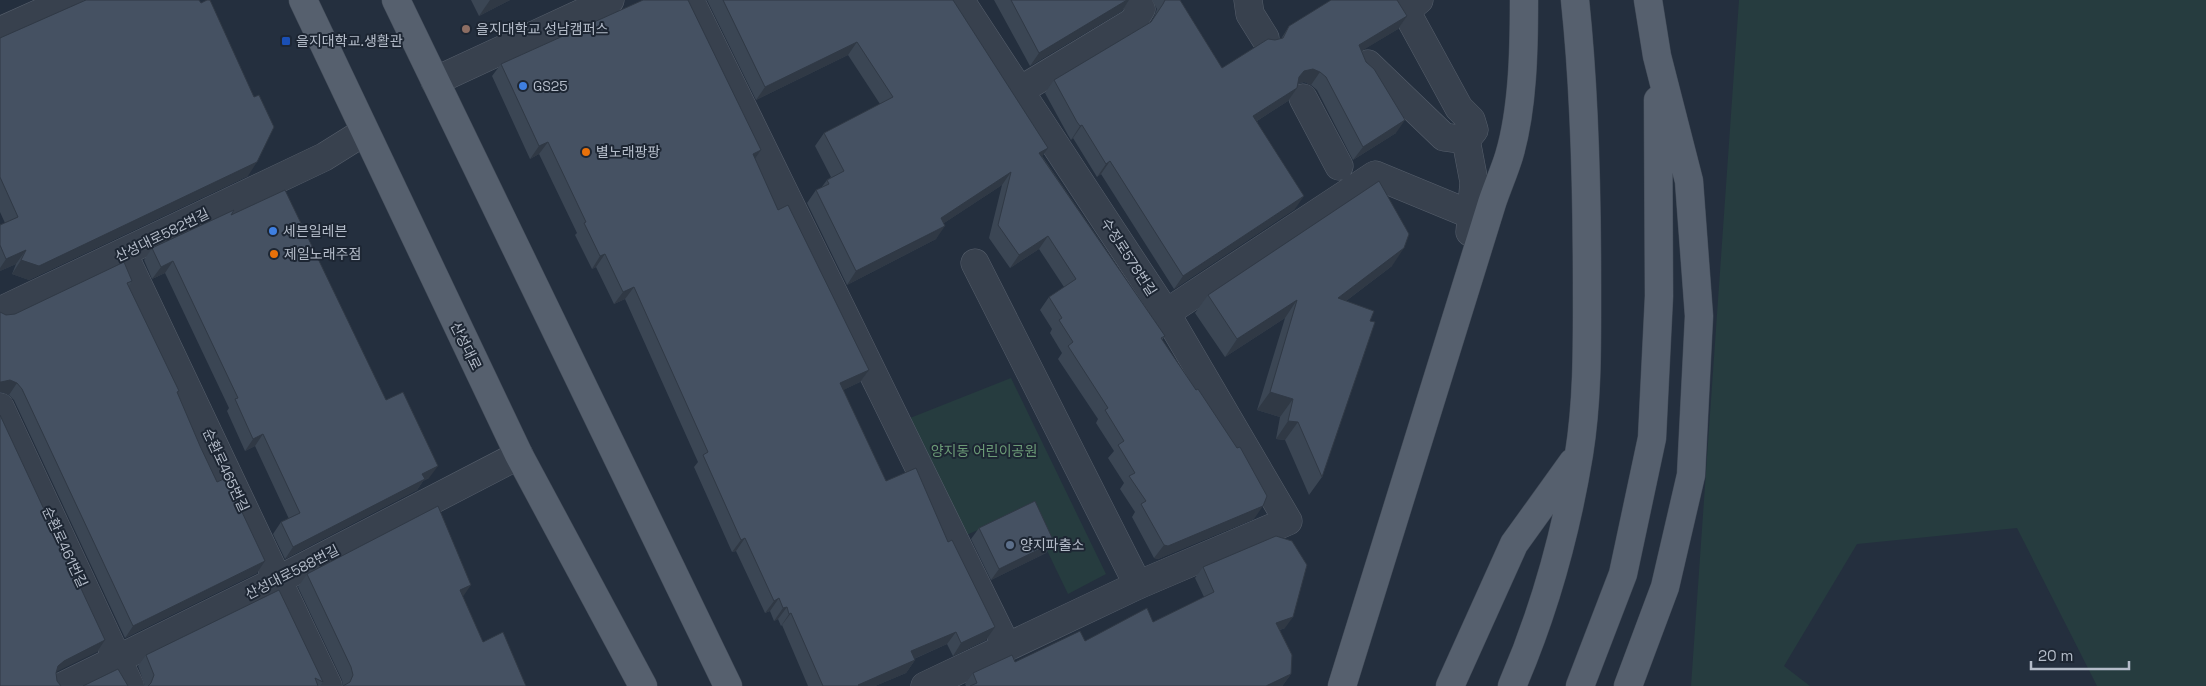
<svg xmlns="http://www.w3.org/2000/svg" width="2206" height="686" font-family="'Space Grotesk','Noto Sans KR',sans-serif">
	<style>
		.green { fill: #263c3f }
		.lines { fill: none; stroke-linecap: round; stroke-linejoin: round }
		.minor-casing { stroke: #565f6c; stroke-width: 29 }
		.major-casing { stroke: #414a57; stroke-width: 29 }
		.minor { stroke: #38414e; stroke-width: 28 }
		.major { stroke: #56606e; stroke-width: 28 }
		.wall { fill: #3b4654 }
		.shaded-wall { fill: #303945 }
		.building { fill: #455162; stroke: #303945 }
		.education-dot { fill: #8d6e63; stroke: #1d2633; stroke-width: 2 }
		.transit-dot { fill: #1a4fb4; stroke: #1d2633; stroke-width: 2 }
		.shop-dot { fill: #3f7fe0; stroke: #1d2633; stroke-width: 2 }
		.food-dot { fill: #e8710a; stroke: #1d2633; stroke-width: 2 }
		.service-dot { fill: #5c6f8a; stroke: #1d2633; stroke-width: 2 }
		.labels { text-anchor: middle; stroke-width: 4; stroke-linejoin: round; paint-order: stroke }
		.poi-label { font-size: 14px; fill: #b4bcc9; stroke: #1d2633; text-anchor: start }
		.street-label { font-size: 14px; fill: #b4bcc9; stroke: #1d2633 }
		.park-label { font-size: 14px; fill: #6b9a76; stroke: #1d2633 }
	</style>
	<rect width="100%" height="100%" fill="#242f3e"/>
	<path class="green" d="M1739,0H2206V686H2097L2017,528L1857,544L1784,666L1810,686H1691Z
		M1011,378L1106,574L1068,594L1027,509L964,536L905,420Z"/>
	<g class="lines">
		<g class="minor-casing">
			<path id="minor" d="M690,0L1007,647
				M1248,0L1250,14L1265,38
				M1419,0L1406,11L1459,108L1471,120L1474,130L1466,140
				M0,31L69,0
				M1368,64L1444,137L1466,140L1474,182L1470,232
				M435,81L610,0
				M1019,91L1133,22L1141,9L1135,0
				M1303,98L1339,166
				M123,253L328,686
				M975,263L1138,585
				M0,311L324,157L364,132
				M1166,313L1375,175L1472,215
				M0,407L130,686
				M63,686L278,580L519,455
				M925,686L1138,585L1288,521L1166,313L960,0"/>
		</g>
		<g class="major-casing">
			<path id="major" d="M303,0L519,455L643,686
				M396,0L728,686
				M1342,686L1492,203C1497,188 1504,172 1509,156C1523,109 1524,49 1524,0
				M1450,686L1514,544L1573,462
				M1512,686C1544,612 1566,533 1579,454C1588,398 1587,340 1587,284C1587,189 1585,94 1575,0
				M1580,686L1623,574L1652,438L1659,296L1658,100
				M1628,686L1665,587L1691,475L1699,316L1689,181L1657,56L1648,0"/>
		</g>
		<use href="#minor" class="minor"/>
		<use href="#major" class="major"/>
	</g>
	<path class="wall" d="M471,0H510L479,16Z
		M707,0H953L1048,148L1042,156L1165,336L1162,340L1254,519L1158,559L1154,558L1132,517L1135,512L1120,489L1124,483L1108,458L1114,451L1096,423L1098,419L1058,359L1062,353L1050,333L1052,329L1040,310L1049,297L1064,287L1039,249L1010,268L989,238L1002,185L944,223L936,239L847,285L807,203L816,190L821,188L827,180L831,177L815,146L824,133L880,104L848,55L756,100Z
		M994,0H1129L1122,11L1030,66Z
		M1152,0H1180L1222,68L1275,40L1281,39L1289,26L1407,16L1398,29L1361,51L1396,133L1353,160L1317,90L1311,85L1304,82L1298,84L1288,101L1257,121L1295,209L1174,289L1101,174L1097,177L1073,138L1071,140L1068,135L1045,93L1054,80L1151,22L1154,17L1157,9Z
		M0,38L248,176L29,280L12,274L16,264L0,271V225L5,223L0,212Z
		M501,64L761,150L755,159L778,210L869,370L860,382L843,390L886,481L986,640L953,656L947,644L914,659L915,660L906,673L875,686H808L782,625L781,626L778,619L774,621L770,611L765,613L736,551L732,552L694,467L698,462L625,299L614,304L596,267L592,269L575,235L577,233L539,154L530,159L492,76Z
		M231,215L386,400L429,478L423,481L417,490L285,559L273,534L281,522L289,519L255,446L245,451L227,411L229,408L165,273L152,279L144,260L152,248Z
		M1392,266L1346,301L1322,477L1309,495L1285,440L1276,439L1280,417L1257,410L1285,318L1225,357L1195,313L1208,295Z
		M132,281L129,286L257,573L125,638L14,400L9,395L2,392L6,315L15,314Z
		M979,528L1054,542L1046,553L991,580L971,539Z
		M1203,567L1285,628L1280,630L1291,674L1283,685L1282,686H966L965,684L973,673L1015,662L1153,622L1204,597L1195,578Z
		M307,574L463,597L483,642L526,686H343L342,680L298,587Z
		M279,590L323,682L320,686H145L138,666L146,655Z"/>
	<path class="shaded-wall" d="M490,0H510L479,16Z
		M1127,0H1129L1122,11L1030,66L1039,53Z
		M1407,16L1398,29L1350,58L1359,45Z
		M857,42L848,55L756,100L765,87Z
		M1313,69L1320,72L1311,85L1304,82L1295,84L1299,77L1304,71Z
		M1297,88L1288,101L1244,129L1253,116Z
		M1405,120L1396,133L1353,160L1363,147Z
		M1082,125L1073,138L1071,140L1080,126Z
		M548,142L539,154L530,159L539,146Z
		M1048,148L1039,161V153Z
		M761,150L752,163L753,154Z
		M1110,161L1101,174L1097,177L1106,164Z
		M257,162L248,176L29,280L12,274L21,260Z
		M1011,172L1002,185L932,231L941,218Z
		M1304,196L1295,209L1174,289L1183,276Z
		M945,226L936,239L847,285L856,271Z
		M1048,236L1039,249L1010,268L1019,255Z
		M1404,248L1392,266L1326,316L1338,298Z
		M26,250L16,264L0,271V268L6,259Z
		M605,254L596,267L592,269L600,256Z
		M173,261L165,273L152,279L161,267Z
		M634,287L625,299L614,304L623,292Z
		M1297,300L1285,318L1225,357L1237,339Z
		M869,370L860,382L831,396L840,383Z
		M10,380L17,383L9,395L2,392H0V382H1Z
		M1270,392L1293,399L1280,417L1257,410Z
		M1288,421L1298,422L1285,440L1276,439Z
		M263,434L255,446L245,451L253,439Z
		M438,466L429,478L423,481L417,490L285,559L293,547L422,474Z
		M1263,506L1254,519L1158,559L1154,558L1164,545Z
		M745,538L736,551L732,552L741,540Z
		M1054,542L1046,553L991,580L999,569Z
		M265,561L257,573L125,638L133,626Z
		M471,585L462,598L460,590Z
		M779,598L770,611L765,613L774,601Z
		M787,607L778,619L774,621L783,608Z
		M791,613L782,625L781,626L789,614Z
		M1293,617L1285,628L1268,634L1276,623Z
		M995,627L986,640L953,656L961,643Z
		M956,632L947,644L902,664L911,651Z
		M105,640L97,652L56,672L58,666L64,661Z
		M915,660L906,673L875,686H857L858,685Z
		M1291,674L1283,685L1282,686H1266Z"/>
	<path class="building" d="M86,0H199L201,3L207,0H210L254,97L259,95L274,127L257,162L39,266L21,260L26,250L6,259L0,245V225L18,217L0,177V38Z
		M643,0H688L761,150L753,154L778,210L788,205L869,370L840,383L886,481L916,468L948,542L952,540L995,627L961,643L956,632L911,651L915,660L858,685L859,686H823L791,613L789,614L787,607L783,608L779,598L774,601L745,538L741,540L703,455L708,452L634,287L623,292L605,254L600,256L584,223L586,222L548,142L539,146L501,64Z
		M723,0H953L1048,148L1039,153L1165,336L1161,338L1196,390L1198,389L1237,448L1240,447L1267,496L1263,506L1168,546L1164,545L1141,504L1146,501L1129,476L1135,473L1118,445L1124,441L1105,410L1108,408L1068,346L1073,342L1059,320L1062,318L1049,297L1076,279L1048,236L1019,255L998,225L1011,172L941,218L945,226L856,271L816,190L829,184L827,180L844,171L824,133L893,97L857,42L765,87Z
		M1011,0H1127L1039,53Z
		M1165,0H1180L1222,68L1268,39L1275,40L1283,38L1289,26L1331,0H1397L1407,16L1359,45L1366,62L1374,69L1405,120L1363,147L1326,77L1320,72L1313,69L1304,71L1299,77L1297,88L1253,116L1304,196L1183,276L1110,161L1106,164L1082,125L1080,126L1077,122L1054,80L1151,22L1163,4Z
		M1379,181L1409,234L1404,248L1338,298L1374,311L1370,321L1375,322L1322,477L1298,422L1288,421L1293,399L1270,392L1297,300L1237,339L1208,295Z
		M285,190L386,400L403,392L438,466L422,474L425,479L293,547L281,522L300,513L263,434L253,439L235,399L238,398L173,261L161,267L152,248L234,210L231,215Z
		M124,262L132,281L127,283L179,391L177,392L200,446L217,482L226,478L265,561L133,626L22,389L17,383L10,380L1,382H0V312L6,315L15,314Z
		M0,415L105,640L64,661L58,666L56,673L57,681L61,686H0Z
		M1035,501L1054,542L999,569L979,528Z
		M438,506L471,585L460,590L483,642L503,632L526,686H343L350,682L353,675L351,667L307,574Z
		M1276,536L1292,541L1307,565L1293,617L1276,623L1292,655L1291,674L1266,686H970L977,683L973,673L1012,655L1015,662L1080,631L1085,641L1147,608L1153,622L1214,592L1203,567Z
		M279,590L323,682L315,678L318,686H148L151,683L154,675L146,655Z
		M118,669L128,686H83Z"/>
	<circle class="education-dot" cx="466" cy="29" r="5"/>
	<rect class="transit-dot" x="281" y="36" width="10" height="10" rx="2.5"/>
	<g class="shop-dot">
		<circle cx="523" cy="86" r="5"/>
		<circle cx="273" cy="231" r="5"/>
	</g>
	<g class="food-dot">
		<circle cx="586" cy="152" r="5"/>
		<circle cx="274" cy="254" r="5"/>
	</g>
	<circle class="service-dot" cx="1010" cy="545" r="5"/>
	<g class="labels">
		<g class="poi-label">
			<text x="476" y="34">을지대학교 성남캠퍼스</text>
			<text x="296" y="46">을지대학교.생활관</text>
			<text x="533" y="91">GS25</text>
			<text x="596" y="157">별노래팡팡</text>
			<text x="283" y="236">세븐일레븐</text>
			<text x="284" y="259">제일노래주점</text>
			<text x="1020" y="550">양지파출소</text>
		</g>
		<g class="street-label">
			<text transform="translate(162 235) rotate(-26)" y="5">산성대로582번길</text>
			<text transform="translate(1129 257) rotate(57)" y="5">수정로578번길</text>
			<text transform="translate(466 346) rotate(64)" y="5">산성대로</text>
			<text transform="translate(226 470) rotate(65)" y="5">순환로465번길</text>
			<text transform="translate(65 547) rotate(65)" y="5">순환로461번길</text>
			<text transform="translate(292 572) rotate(-27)" y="5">산성대로588번길</text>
		</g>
		<g class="park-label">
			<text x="984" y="456">양지동 어린이공원</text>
		</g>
	</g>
	<path d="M2031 661v8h98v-8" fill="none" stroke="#b4bcc9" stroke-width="2.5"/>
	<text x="2038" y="661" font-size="15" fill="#b4bcc9" stroke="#1d2633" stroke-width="4" paint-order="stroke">20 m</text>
</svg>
